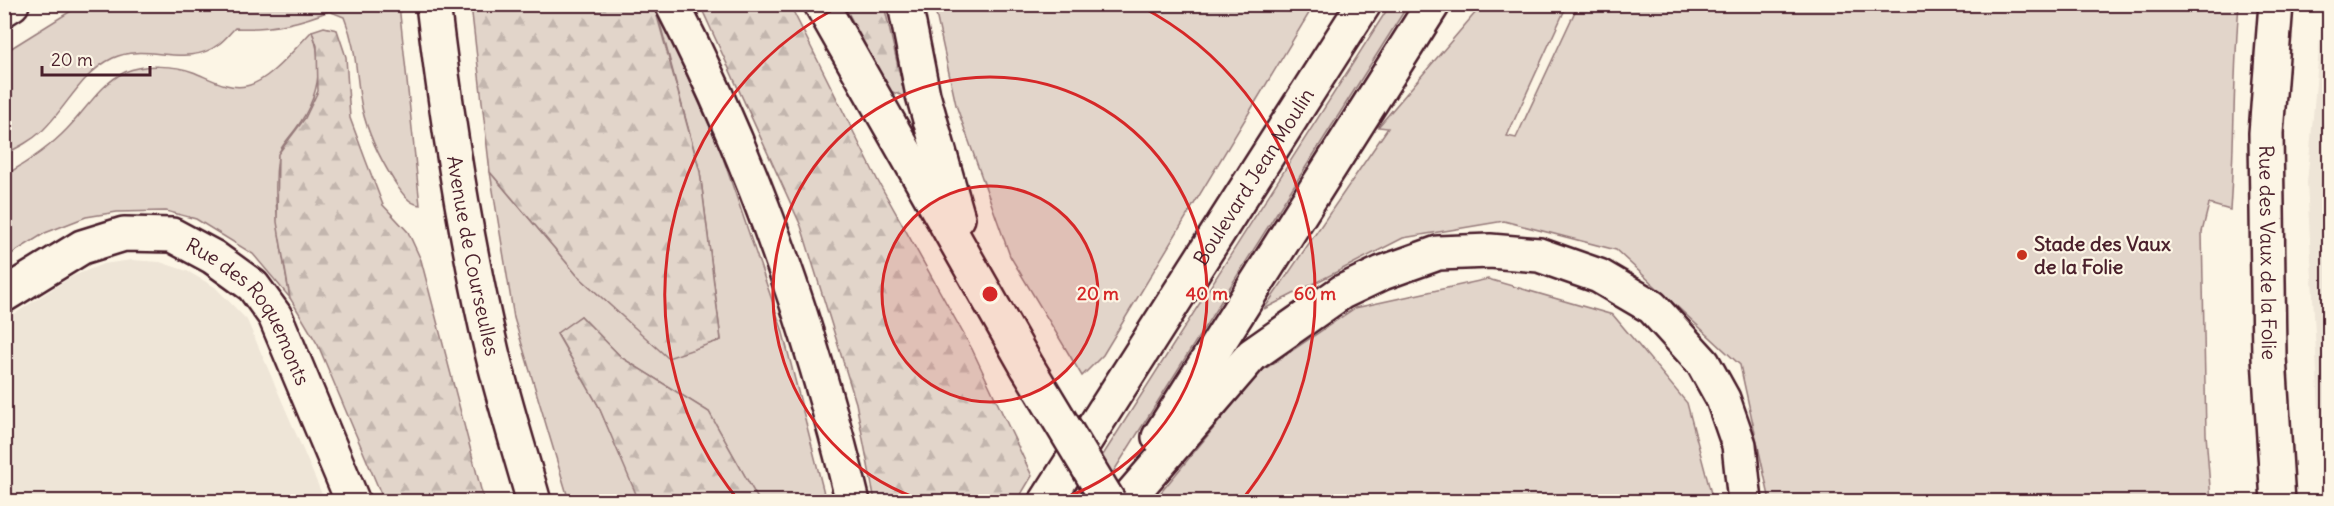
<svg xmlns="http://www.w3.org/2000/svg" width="2334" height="506" font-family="Delius,sans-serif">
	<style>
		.built { fill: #eee5d7 }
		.grass { fill: #e2d5ca; stroke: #967a7a; stroke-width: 1.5 }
		.forest { fill: url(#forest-firs); stroke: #967a7a; stroke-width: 1.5 }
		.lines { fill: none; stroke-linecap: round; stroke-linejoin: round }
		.minor-casing { stroke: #4a1f2b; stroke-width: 38 }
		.tertiary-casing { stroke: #4a1f2b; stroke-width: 38 }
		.secondary-casing { stroke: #4a1f2b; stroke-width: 38 }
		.minor { stroke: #fcf5e5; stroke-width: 33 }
		.tertiary { stroke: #fcf5e5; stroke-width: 33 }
		.secondary { stroke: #fcf5e5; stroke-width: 33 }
		.secondary-bridge-casing { stroke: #4a1f2b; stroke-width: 38; stroke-linecap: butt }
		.secondary-bridge { stroke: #fcf5e5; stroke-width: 33 }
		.ring { fill: none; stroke: #d62828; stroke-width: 3 }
		.poi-dot { fill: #c8321e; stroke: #fcf5e5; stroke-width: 2 }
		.labels { text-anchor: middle; stroke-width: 4.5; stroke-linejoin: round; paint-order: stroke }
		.street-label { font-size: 20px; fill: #4a1f2b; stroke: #fcf5e5 }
		.poi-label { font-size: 20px; font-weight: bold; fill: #4a1f2b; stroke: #fcf5e5; text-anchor: start }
		.centre { fill: #d62828; stroke: #fcf5e5; stroke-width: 3 }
		.ring-label { font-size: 18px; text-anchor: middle; font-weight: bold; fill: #d62828; stroke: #fcf5e5; stroke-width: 4.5; stroke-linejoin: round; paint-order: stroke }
	</style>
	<defs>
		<pattern id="forest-firs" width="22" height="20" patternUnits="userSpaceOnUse" patternTransform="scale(1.5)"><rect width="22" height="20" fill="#e2d5ca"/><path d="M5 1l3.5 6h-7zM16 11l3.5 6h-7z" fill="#c3b6ae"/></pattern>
	</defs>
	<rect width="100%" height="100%" fill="#fcf5e5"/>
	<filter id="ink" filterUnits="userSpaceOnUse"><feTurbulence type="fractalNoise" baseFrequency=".0167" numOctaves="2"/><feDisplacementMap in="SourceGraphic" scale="12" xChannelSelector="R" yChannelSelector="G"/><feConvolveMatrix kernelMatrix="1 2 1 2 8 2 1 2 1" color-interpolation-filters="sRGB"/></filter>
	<g filter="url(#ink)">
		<path class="built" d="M2329,4L2330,5L2329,496L2320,428L2307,183L2323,5Z
			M132,260L160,262L187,271L215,287L247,320L325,501H5V320L71,277L103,264Z"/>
		<path class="grass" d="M82,4L399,5L420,205C408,204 400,190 394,181C379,157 368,135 362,108C355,74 358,51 344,17L329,11C300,23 268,30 235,28C230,33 225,40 219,44C187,69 146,42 113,58C81,73 67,107 43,130C31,141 19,147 5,154V52Z
			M655,5L720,149L782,329L826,501H759L709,412L622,358L581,316L557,334L598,405L639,498V502L569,501L514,318L490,172L577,275L668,357L721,340L700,172Z
			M934,5H1314L1103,355L1082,376L1010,256L956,105Z
			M1390,5H1408L1095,501L1073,502Z
			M1482,5H1567L1507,136L1516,138L1578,5H2239C2233,73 2235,141 2230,210L2209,204L2202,232L2206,434L2211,501H1770L1740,365L1616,250L1504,221L1403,238L1264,309L1388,128L1378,127Z
			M312,31C325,67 318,100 295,130C290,137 279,148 278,156C271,203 282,252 290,298L253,254L196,219L166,211L117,212L86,217L45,233L5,258V175C28,162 48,149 67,129C86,110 100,84 125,72C143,64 175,65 193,72C209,78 228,90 246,86C269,82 296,47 312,31Z
			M1488,279L1613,315L1687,403L1713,501H1150L1158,496L1259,373L1355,308Z"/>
		<path class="forest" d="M471,5H654L700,172L721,340L668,358L577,275L490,172Z
			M700,5H790L878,181L972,349L1032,476L1017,501H875L856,403L801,226Z
			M844,5H884L905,97L890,91Z
			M324,27L337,30L346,57L350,118L366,161L383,205L408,232L421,260L484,501H384L318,345L290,298L277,222L278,154L305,118L318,91L317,46L312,31Z
			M581,316L622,358L709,412L759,501H639L598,405L557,333Z"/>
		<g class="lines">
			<g class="minor-casing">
				<g id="minor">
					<path id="s1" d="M4,295L82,247L124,234L172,235L213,257L253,286L275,316L353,502"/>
				</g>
			</g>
			<g class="tertiary-casing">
				<g id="tertiary">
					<path id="s2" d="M433,4C447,121 465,237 492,352C504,402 520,452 534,502"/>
					<path id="s3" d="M2276,4L2266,133L2269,357L2278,502"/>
					<path d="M4,9L12,4"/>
				</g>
			</g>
			<g class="secondary-casing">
				<g id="secondary">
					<path d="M672,4C753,161 812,331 853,502"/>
					<path d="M821,4L1028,368"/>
					<path d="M905,4L923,95L958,218"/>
					<path d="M1159,437L1433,4"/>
					<path id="s4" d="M1046,502L1364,4"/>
					<path d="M1125,502L1252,355L1342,292L1382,273L1438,253L1490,251L1539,255L1599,276L1652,307L1703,363L1723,399L1739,445L1745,502"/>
				</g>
			</g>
			<use href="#minor" class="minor"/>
			<use href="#tertiary" class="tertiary"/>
			<use href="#secondary" class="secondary"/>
			<g class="secondary-bridge-casing">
				<path id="secondary-bridge" d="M1028,368L1109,502"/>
			</g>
			<use href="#secondary-bridge" class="secondary-bridge"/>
		</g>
	</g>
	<circle cx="990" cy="294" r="108" fill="#d62828" fill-opacity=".12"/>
	<g class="ring">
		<circle cx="990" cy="294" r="108"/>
		<path d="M925 501A217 217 0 1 1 1055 501"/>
		<path d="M739 501A325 325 0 0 1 840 6M1140 6A325 325 0 0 1 1241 501"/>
	</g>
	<circle class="poi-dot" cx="2022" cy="255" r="6"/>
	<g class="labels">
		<g class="street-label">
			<text dy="7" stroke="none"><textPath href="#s4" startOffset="386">Boulevard Jean Moulin</textPath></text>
			<text dy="7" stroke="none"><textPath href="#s3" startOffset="249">Rue des Vaux de la Folie</textPath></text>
			<text dy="7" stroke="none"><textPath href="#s2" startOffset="255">Avenue de Courseulles</textPath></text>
			<text dy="7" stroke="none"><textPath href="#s1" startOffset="296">Rue des Roquemonts</textPath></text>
		</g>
		<g class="poi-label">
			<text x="2034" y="251">Stade des Vaux<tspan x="2034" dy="23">de la Folie</tspan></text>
		</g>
	</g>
	<circle cx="990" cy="294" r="9" class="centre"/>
	<g class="ring-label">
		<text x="1098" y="300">20 m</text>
		<text x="1207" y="300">40 m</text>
		<text x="1315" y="300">60 m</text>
	</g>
	<rect width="2334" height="506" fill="none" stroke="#fcf5e5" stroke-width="24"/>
	<rect x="12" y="12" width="2310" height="482" fill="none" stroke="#4a1f2b" stroke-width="2" filter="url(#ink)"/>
	<path d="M42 66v9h108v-9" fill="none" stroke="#4a1f2b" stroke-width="3"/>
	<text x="51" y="66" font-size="18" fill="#4a1f2b" stroke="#fcf5e5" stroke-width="4.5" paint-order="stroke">20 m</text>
</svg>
